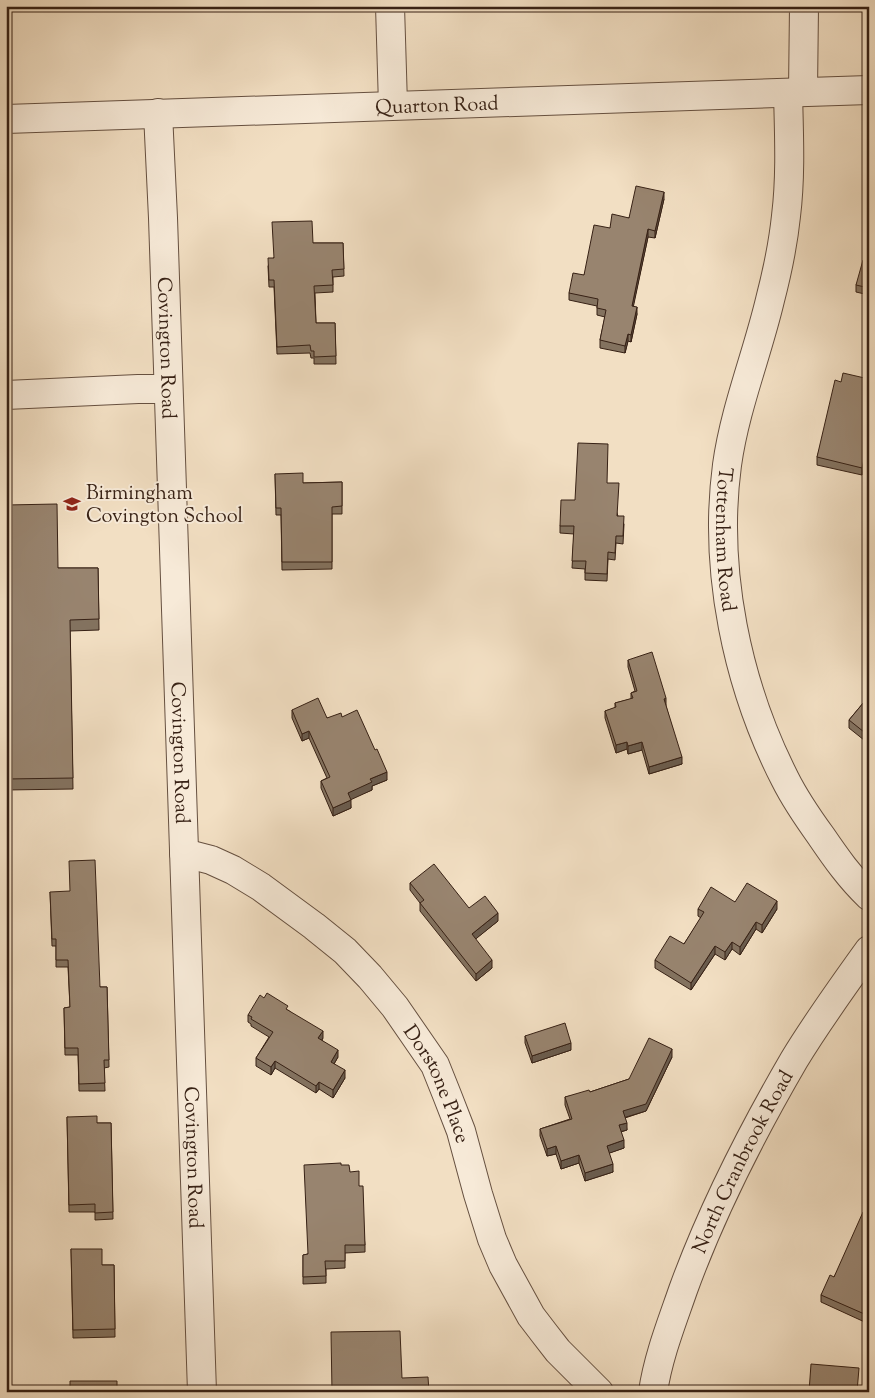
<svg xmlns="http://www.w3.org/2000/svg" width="875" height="1398" font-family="'Sorts Mill Goudy',serif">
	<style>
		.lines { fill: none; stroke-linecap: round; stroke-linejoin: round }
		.minor-casing { stroke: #665040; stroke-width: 30 }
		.minor { stroke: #f7ead8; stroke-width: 28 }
		.wall { fill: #83725f; stroke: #372115 }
		.shaded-wall { fill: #6a5c4e; stroke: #372115 }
		.building { fill: #98846f; stroke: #372115 }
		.labels { text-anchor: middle; stroke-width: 4; stroke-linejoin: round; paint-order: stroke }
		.street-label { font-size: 20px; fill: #372115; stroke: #f7ead8 }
		.poi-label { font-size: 20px; fill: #372115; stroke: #f7ead8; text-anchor: start }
	</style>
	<rect width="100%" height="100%" fill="#f2dfc3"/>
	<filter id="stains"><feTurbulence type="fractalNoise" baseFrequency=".004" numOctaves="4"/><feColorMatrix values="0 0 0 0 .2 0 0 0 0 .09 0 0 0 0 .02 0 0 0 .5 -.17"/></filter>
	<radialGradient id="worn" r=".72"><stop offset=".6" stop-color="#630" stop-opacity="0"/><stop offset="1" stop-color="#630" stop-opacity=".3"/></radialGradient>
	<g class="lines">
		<g class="minor-casing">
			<g id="minor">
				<path d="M390,6L393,105"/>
				<path d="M803,92L804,6"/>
				<path id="s1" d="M788,93C789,134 791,176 786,216C783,245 777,273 770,300C757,355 735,408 727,465C713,570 737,685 785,779C795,799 808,818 821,836C836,858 850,878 869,896"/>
				<path id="s2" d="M158,113L163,218L202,1392"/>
				<path id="s3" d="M6,119L869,90"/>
				<path d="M6,395L138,389H168"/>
				<path id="s4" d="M184,853L211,860L233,870L261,887L314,926L345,951L370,977L395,1007L435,1065L447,1095L461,1131L478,1194L492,1239L503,1265L531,1316L544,1333L558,1351L599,1392"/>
				<path id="s5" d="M653,1392C658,1357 672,1322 683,1290C712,1210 751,1134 794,1060C817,1022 843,986 869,950"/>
			</g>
		</g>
		<use href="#minor" class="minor"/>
	</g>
	<path class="wall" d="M664,199L655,238L648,237L633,306L637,314L631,342L628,341L625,353L600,348V340L605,317L597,315V306L569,300V293L584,275L610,228Z
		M313,243H343L344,276L333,277V292L315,293L316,323H335L336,364H314V358H311L310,353L277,354L274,287H269L268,266L273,258Z
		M869,261V295L856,292V285Z
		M869,379V445L862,475L817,465V457L841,382Z
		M275,474L303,483L342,482V514H332V569L282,570L281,515H276Z
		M607,483L618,516L624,524L623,544L616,543L615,560L608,559L607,581L585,580V569L572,568L574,534L560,533V526L575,500Z
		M6,505L58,568H98L99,630L70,631L73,789L6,790Z
		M628,660L666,705V706L682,764L649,774L642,750L628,754L627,749L616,753L605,718V711L615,708V703L631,699V693L635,691L628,667Z
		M869,696V744L849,728V720Z
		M292,710L327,718L342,717L387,780L372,786V790L350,799L351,808L333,816L321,788V781L327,778L309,738L302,741L292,718Z
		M410,883L498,921L475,939L492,968L476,981L420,911V903L410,890Z
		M50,892L100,987H107L109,1067L104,1068L105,1091H79L78,1055H65L64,1008L70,1007L68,967H56V946H52Z
		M735,902L777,909L762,933L756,929L740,955L732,949L725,960L715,954L691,990L655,968V960L684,944L701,918L698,916V909Z
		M288,1010L323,1038L322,1040L338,1057L334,1064L345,1078L333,1098L319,1089L316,1093L275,1068L271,1075L256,1066V1058L269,1037L251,1026V1024L248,1022V1015Z
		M525,1036L571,1050L532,1063L525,1043Z
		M672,1057L646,1111L625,1118L627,1130L621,1132L624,1148L609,1153L613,1172L585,1181L579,1163L561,1169L556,1154L547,1156L540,1136V1129L570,1119L565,1105V1097L590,1092L629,1079Z
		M67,1117L97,1123H111L113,1219L95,1220V1212H69Z
		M341,1165L350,1172L359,1186L365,1245V1252L345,1253V1268L326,1269V1283L303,1284V1255L308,1254Z
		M869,1214V1324L821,1302V1295L834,1277Z
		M71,1249L102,1265H114L115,1337L73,1338Z"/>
	<path class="shaded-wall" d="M664,192V199L655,238V231Z
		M648,229V237L632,313V306Z
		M637,307V314L631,342V335Z
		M628,334V341L625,353V346Z
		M869,437V445L862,475V468Z
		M666,698V705L664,706V699Z
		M309,731V738L302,741V734Z
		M627,742V749L616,753V745Z
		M642,742V750L628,754V746Z
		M682,757V764L649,774V767Z
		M387,772V780L372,786V790L348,801V793L370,779Z
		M351,800V808L333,816V808Z
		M777,901V909L762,933V925Z
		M498,913V921L472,942V934Z
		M756,922V929L740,955V947Z
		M732,942V949L725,960V952Z
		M715,946V954L691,990V983Z
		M492,960V968L476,981V974Z
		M323,1031V1038L318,1045V1038Z
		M571,1043V1050L532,1063V1056Z
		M672,1049V1057L646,1111L623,1118V1111Z
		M338,1050V1057L331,1069V1062Z
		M275,1061V1068L271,1075V1067Z
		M345,1070V1078L333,1098V1090Z
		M319,1082V1089L316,1093V1086Z
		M627,1123V1130L619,1132V1125Z
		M624,1140V1148L607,1154V1146Z
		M556,1146V1154L547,1156V1149Z
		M579,1155V1163L561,1169V1161Z
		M613,1164V1172L585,1181V1173Z"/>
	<path class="building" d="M636,186L664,192L655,231L648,229L632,306L637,307L631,335L628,334L625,346L600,340L606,310L597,308L598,299L569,293L573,273L584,275L594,225L610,228L612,214L629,218Z
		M312,221L313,243H343L344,269L332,270L333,285L314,286L316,323H335L336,356L314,357V351H311L310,345L277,347L274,280H269L268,258H274L272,222Z
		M863,260L869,261V288L856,285Z
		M843,373L869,379L868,388H869V437L862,468L817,457L835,380L841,382Z
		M578,443L608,444L607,483H619L617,516H624L623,536H616L615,553L608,552L607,574L585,573L586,561H572L574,526H560L561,500H575Z
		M303,473V483L342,482V506L332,507V562H282L281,508H276L275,474Z
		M57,504L58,568H98L99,619L70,620L73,778L6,779V505Z
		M652,652L666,698L664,699L682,757L649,767L642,742L628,746L627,742L616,745L605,711L616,707L615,703L633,698L631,693L637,691L628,660Z
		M869,696V736L849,720Z
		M318,698L327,718L341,713L342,717L357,710L375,750L377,749L387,772L370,779L372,782L348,793L351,800L333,808L321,781L330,777L309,731L302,734L292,710Z
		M95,860L100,987H107L109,1060H104L105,1083L79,1084L78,1048H65L64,1008L70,1007L68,960H56V939H52L50,892L70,891L69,861Z
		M434,864L469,908L485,896L498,913L472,934L492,960L476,974L420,903L424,900L410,883Z
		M747,883L777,901L762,925L756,922L740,947L732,942L725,952L715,946L691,983L655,960L670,936L684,944L704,912L698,909L711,887L735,902Z
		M267,993L288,1006L286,1009L323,1031L318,1038L338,1050L331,1062L345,1070L333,1090L319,1082L316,1086L275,1061L271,1067L256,1058L273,1032L251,1019L252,1017L248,1015L260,995L264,998Z
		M565,1023L571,1043L532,1056L525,1036Z
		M649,1038L672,1049L646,1104L623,1111L627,1123L619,1125L624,1140L607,1146L613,1164L585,1173L579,1155L561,1161L556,1146L547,1149L540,1129L572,1119L565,1097L589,1090L590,1092L629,1079Z
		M97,1116V1123H111L113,1212L95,1213V1204L69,1205L67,1117Z
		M341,1163V1165H349L350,1172L359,1171V1186H363L365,1245H345V1261H325L326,1276L303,1277V1255L308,1254L304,1165Z
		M863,1212L869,1214V1316L821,1295L830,1275L834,1277Z
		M71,1249H102V1265H114L115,1329L73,1330Z
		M400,1331L402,1378L428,1377L429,1392H332L331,1332Z
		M811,1364L859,1368L857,1392H809Z
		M70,1381H117V1392H70Z"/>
	<defs>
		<g id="school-bare" transform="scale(1.35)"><path d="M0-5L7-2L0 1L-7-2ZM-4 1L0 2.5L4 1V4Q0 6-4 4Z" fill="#8f2418" stroke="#f7ead8" stroke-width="2.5" paint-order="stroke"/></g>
	</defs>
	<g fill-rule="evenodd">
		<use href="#school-bare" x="72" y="504"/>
	</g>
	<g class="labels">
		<g class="street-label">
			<text dy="7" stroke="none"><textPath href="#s3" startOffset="431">Quarton Road</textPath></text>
			<text dy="7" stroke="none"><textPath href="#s2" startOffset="235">Covington Road</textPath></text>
			<text dy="7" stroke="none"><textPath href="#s1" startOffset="454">Tottenham Road</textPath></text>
			<text dy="7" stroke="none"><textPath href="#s2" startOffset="640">Covington Road</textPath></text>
			<text dy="7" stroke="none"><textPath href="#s4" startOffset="354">Dorstone Place</textPath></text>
			<text dy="7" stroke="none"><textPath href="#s2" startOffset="1045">Covington Road</textPath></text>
			<text dy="7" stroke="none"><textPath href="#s5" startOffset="248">North Cranbrook Road</textPath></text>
		</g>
		<g class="poi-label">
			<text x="86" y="499">Birmingham<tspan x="86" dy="23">Covington School</tspan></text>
		</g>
	</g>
	<rect width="875" height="1398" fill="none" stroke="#f2dfc3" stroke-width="25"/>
	<rect x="8" y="8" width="860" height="1383" fill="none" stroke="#372115" stroke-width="2.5"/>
	<rect x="12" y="12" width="850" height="1373" fill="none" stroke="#372115"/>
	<rect width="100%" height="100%" filter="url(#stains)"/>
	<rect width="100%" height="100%" fill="url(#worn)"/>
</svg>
